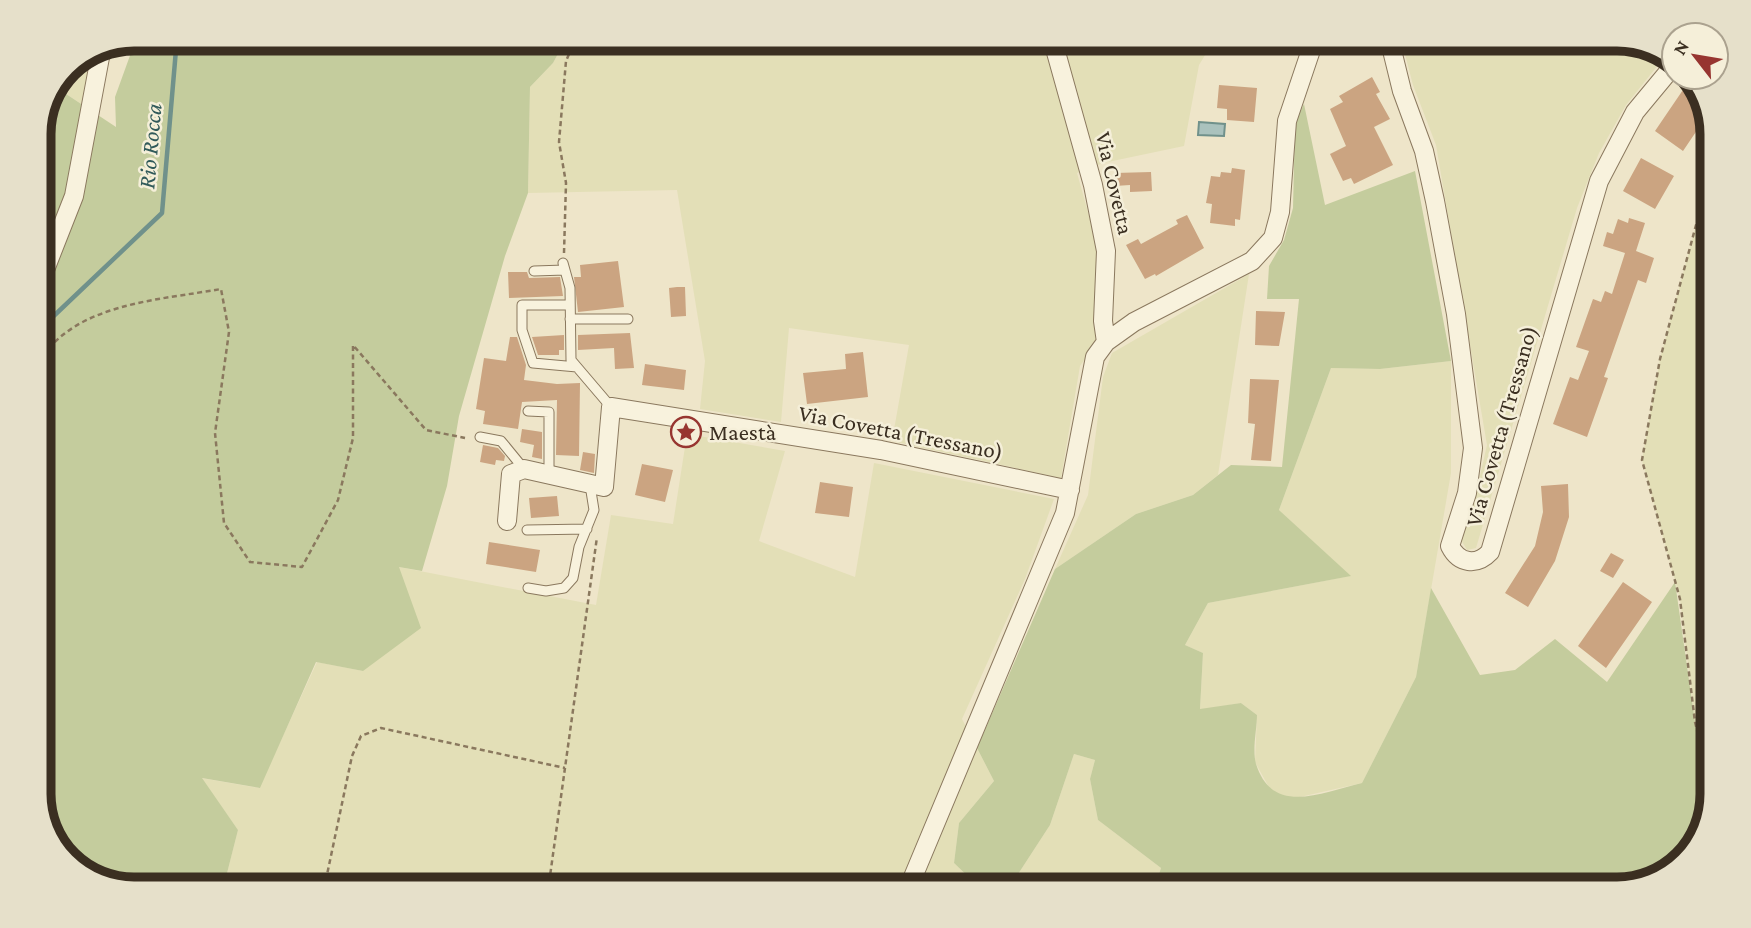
<svg xmlns="http://www.w3.org/2000/svg" width="1751" height="928" font-family="'Crimson Pro',serif">
	<style>
		.farmland { fill: #e3dfb7 }
		.green { fill: #c4cc9d }
		.water { fill: #aac2bd; stroke: #70918b; stroke-width: 2 }
		.lines { fill: none; stroke-linecap: round; stroke-linejoin: round }
		.stream { stroke: #70918b; stroke-width: 4.5 }
		.building { fill: #cba481 }
		.service-casing { stroke: #8a785e; stroke-width: 11 }
		.minor-casing { stroke: #8a785e; stroke-width: 20 }
		.path { stroke: #8a785e; stroke-width: 2.5; stroke-dasharray: 5 3.5; stroke-linecap: butt }
		.service { stroke: #f8f2dd; stroke-width: 9 }
		.minor { stroke: #f8f2dd; stroke-width: 18 }
		.labels { text-anchor: middle; stroke-width: 5; stroke-linejoin: round; paint-order: stroke }
		.street-label { font-size: 23px; fill: #3b2f21; stroke: #f5efd9 }
		.poi-label { font-size: 23px; fill: #3b2f21; stroke: #f5efd9; text-anchor: start }
		.water-label { font-size: 24px; font-style: italic; fill: #315a5a; stroke: #f5efd9 }
		.rim { fill: none; stroke: #3b2f21; stroke-width: 9 }
	</style>
	<rect width="100%" height="100%" fill="#eee5c9"/>
	<path class="farmland" d="M566,39H1215L1199,65L1184,146L1103,163L1077,173L1098,248L1096,343L1080,366L1061,478L892,441L909,345L789,328L781,422L700,409L705,361L677,190L528,193L530,87L553,63Z
		M1401,39H1618L1660,48L1667,54L1626,105L1599,153L1577,208L1476,548L1467,550L1460,538L1477,489L1487,445L1436,145L1413,85Z
		M90,56L83,105L57,88L67,66Z
		M1712,185V793L1695,722L1680,599L1642,460L1660,359L1699,214Z
		M1249,274L1218,475L1193,495L1136,514L1055,569L1088,495L1103,377L1112,353Z
		M1451,361V473L1416,677L1362,783L1291,799L1271,791L1255,762L1257,715L1241,703L1200,710L1203,653L1185,645L1208,603L1350,576L1279,510L1331,368L1380,369Z
		M687,434L785,451L759,541L855,577L874,463L1054,499L1025,579L962,719L994,781L959,823L954,863L981,889H228L224,885L238,830L201,778L259,788L317,662L363,671L399,567L596,605L611,515L673,524Z
		M1074,754L1095,760L1090,779L1098,820L1161,868L1154,889H1003L1009,888L1050,825Z"/>
	<path class="green" d="M136,39H566L553,63L530,87L528,193L505,256L459,416L447,486L422,571L399,567L421,628L363,671L316,662L260,788L202,778L238,830L224,885L228,889C170,889 95,902 55,848C47,836 43,815 39,801V128L57,88L116,127L115,97Z
		M1304,104L1325,205L1415,171L1451,361L1380,369L1331,368L1279,510L1351,576L1208,603L1185,645L1203,653L1200,709L1241,703L1257,715C1257,729 1252,750 1256,764C1273,817 1322,792 1362,783L1416,677L1431,588L1480,675L1515,670L1555,639L1607,682L1675,582L1695,722L1712,795L1703,837L1670,874L1618,889H1154L1161,868L1098,820L1090,779L1095,760L1074,754L1050,825L1009,888L981,889L954,863L959,823L994,781L977,748L1055,569L1136,514L1193,495L1231,465L1282,467L1299,299H1267L1269,266L1284,240L1293,208L1295,122Z"/>
	<path class="water" d="M1199,122L1225,124L1224,136L1198,135Z"/>
	<g class="lines">
		<path class="stream" d="M39,330L162,213L177,38"/>
	</g>
	<path class="building" d="M1253,38H1281L1282,50L1255,53Z
		M1372,77L1380,92L1376,94L1390,119L1374,127L1393,165L1354,184L1351,178L1343,181L1330,154L1346,146L1330,109L1343,102L1339,96Z
		M1689,81L1699,88L1708,114L1683,151L1655,131Z
		M1219,85L1257,88L1254,122L1227,120V109L1217,108Z
		M1641,158L1674,176L1655,209L1623,191Z
		M1232,168L1245,170L1240,220L1235,219V226L1210,223L1212,204L1206,203L1211,176L1220,177L1221,172L1231,173Z
		M1151,172L1152,191L1130,192V185L1115,186V173Z
		M1187,215L1204,248L1156,276L1155,274L1145,279L1126,245L1138,239L1141,244L1178,224L1176,220Z
		M1629,218L1645,223L1636,251L1654,258L1646,283L1638,280L1604,377L1608,378L1587,437L1553,424L1570,377L1578,380L1589,351L1576,347L1593,299L1601,302L1605,291L1612,294L1625,253L1603,246L1607,232L1613,234L1618,219L1628,223Z
		M618,261L624,307L578,312L574,277H581L580,265Z
		M508,272H527L529,278L560,277L563,296L509,298Z
		M677,287H685L686,316L671,317L669,288Z
		M1256,311L1285,312L1279,346L1255,345Z
		M630,333L634,368L615,369L614,348L578,350V335Z
		M564,335V350H559V355H538L532,337Z
		M510,337H517L526,365L524,380L557,384L580,383L579,456L556,455L557,400L522,402L518,429L483,424L485,411L476,409L484,358L506,361Z
		M863,352L868,397L807,404L803,373L846,369L845,354Z
		M645,364L686,370L684,390L642,385Z
		M1250,379L1279,380L1271,461L1251,460L1255,424L1248,423Z
		M522,429L542,432V459L532,457L534,445L520,442Z
		M483,445L498,448L505,456L504,461L496,460L495,465L480,462Z
		M583,452L595,454L594,473L580,470Z
		M642,464L673,470L665,502L635,495Z
		M820,482L853,487L849,517L815,513Z
		M1568,484L1569,517L1555,561L1528,607L1505,593L1535,546L1543,512L1541,486Z
		M557,496L559,516L531,518L529,498Z
		M489,542L540,550L536,572L486,564Z
		M1611,553L1624,560L1613,578L1600,571Z
		M1623,582L1652,602L1606,668L1578,646Z"/>
	<g class="lines">
		<g class="service-casing">
			<path id="service" d="M563,263L570,288L571,360L611,407
				M534,271L565,270
				M570,305H522V330L533,363L577,367
				M570,319H628
				M528,411L549,412V475
				M480,437L501,441L524,469
				M527,530L587,529
				M528,588L546,591L564,588L573,578L579,547L594,510L590,485"/>
		</g>
		<g class="minor-casing">
			<path id="minor" d="M1052,38L1093,185L1106,251L1103,321L1106,342
				M1389,38L1402,91L1424,151L1435,201L1456,314L1473,448L1467,493L1450,546C1459,564 1477,566 1490,552L1599,181L1635,112L1674,65
				M39,285L74,196L101,52
				M507,521L511,474L524,469L604,487L611,407L881,450L1070,490
				M908,889L1065,513L1095,357L1106,342L1134,322L1252,261L1273,238L1280,212L1287,121L1315,38"/>
		</g>
		<path class="path" d="M1712,185L1699,214L1660,359L1642,460L1680,599L1695,722L1712,793
			M564,253L566,183L559,142L566,61L576,38
			M39,362C74,303 160,300 221,289L229,332L215,433L224,523L250,562L302,567L338,500L353,438V345L426,430L465,438
			M324,889L352,756L361,736L381,728L565,768
			M578,889L557,883L550,876L597,537"/>
		<use href="#service" class="service"/>
		<use href="#minor" class="minor"/>
	</g>
	<defs>
		<g id="sight-ring" transform="scale(1.575)"><circle r="9.5" fill="#f5efd9" stroke="#973530" stroke-width="1.5"/><path d="M0-6L1.8-2.2L6-1.7L2.9 1.2L3.7 5.4L0 3.3L-3.7 5.4L-2.9 1.2L-6-1.7L-1.8-2.2Z" fill="#973530"/></g>
	</defs>
	<g fill-rule="evenodd">
		<use href="#sight-ring" x="686" y="432"/>
	</g>
	<g class="labels">
		<g class="street-label">
			<text transform="translate(1115 183) rotate(77)" y="8">Via Covetta</text>
			<text transform="translate(1501 426) rotate(-74)" y="8">Via Covetta (Tressano)</text>
			<text transform="translate(901 432) rotate(11)" y="8">Via Covetta (Tressano)</text>
		</g>
		<g class="poi-label">
			<text x="709" y="440">Maestà</text>
		</g>
		<g class="water-label">
			<text transform="translate(150 146) rotate(-85)" y="8">Rio Rocca</text>
		</g>
	</g>
	<path d="M0 0H1751V928H0ZM134 51H1617A83 83 0 0 1 1700 134V794A83 83 0 0 1 1617 877H134A83 83 0 0 1 51 794V134A83 83 0 0 1 134 51Z" fill="#e6e0ca" fill-rule="evenodd"/>
	<path class="rim" d="M134 51H1617A83 83 0 0 1 1700 134V794A83 83 0 0 1 1617 877H134A83 83 0 0 1 51 794V134A83 83 0 0 1 134 51Z"/>
	<g transform="translate(1695 56) rotate(301)"><circle r="33" fill="#f5efd9" stroke="#aba28f" stroke-width="2"/>
	<path d="M0-5L12 26L0 18L-12 26Z" fill="#973530"/>
	<text y="-10" font-size="19" font-weight="bold" text-anchor="middle" fill="#3b2f21">N</text>
	</g>
</svg>
